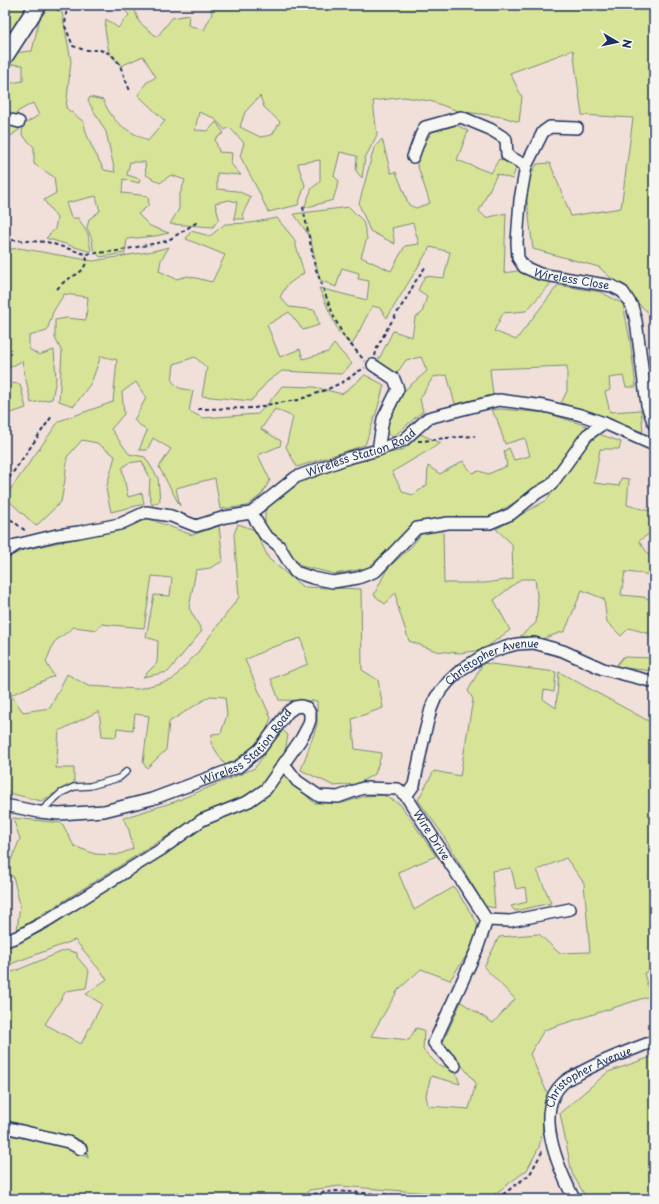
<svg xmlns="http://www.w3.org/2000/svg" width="659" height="1204" font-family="'Playpen Sans',sans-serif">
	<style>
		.green { fill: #d7e497; stroke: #798a7a; fill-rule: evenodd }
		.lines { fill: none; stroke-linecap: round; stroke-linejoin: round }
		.service-casing { stroke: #1b2f5e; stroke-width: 8 }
		.minor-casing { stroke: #1b2f5e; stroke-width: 14 }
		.secondary-casing { stroke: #1b2f5e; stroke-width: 19 }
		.path { stroke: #1b2f5e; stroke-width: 2; stroke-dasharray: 4 3; stroke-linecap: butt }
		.service { stroke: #f6f6f2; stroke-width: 5.5 }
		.minor { stroke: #f6f6f2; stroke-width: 11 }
		.secondary { stroke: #f6f6f2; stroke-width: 16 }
		.labels { text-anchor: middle; stroke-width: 3; stroke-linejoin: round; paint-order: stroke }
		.street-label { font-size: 11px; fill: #1b2f5e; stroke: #f6f6f2 }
	</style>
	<rect width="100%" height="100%" fill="#f1e0d9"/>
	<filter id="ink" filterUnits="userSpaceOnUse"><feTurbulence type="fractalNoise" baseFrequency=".025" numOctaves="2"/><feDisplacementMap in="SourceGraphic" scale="8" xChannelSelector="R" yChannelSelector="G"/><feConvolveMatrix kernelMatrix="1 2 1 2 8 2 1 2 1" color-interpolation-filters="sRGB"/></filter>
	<g filter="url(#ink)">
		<path class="green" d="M5,5H28L5,43Z
			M120,5H133L139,22L157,37L172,18L189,15L188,25L204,30L212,14L210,5H654V318L599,267L533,249L525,185L537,164L550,163L571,216L621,208L633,118L582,115L573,50L510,73L522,97L519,122L503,117L458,111L430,101L404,97L373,101L377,135L365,158L362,178L356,171L357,156L340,152L334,176L339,181L333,200L304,208L312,188L320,182V160L298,163L299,168L305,185L298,205L268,212L258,190L240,156L244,143L229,127L225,130L214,118L199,112L195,130L208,131L216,122L224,133L215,139L219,152L232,153L231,164L241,175L217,173V189L237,191L251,197L242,215L245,219H234L237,202L229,200L215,203L219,218L213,227L170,224L179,209V197L185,180L171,175L160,183L146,175L145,162H130L127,175L140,179L139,183L123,179L122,193L148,196L149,205L138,214L150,226L169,233L155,236L127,239L125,253L100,257L93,248L92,239L87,228L89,219L100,211L96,196L66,203L71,218H78L88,234L91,252L46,238L55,229L57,218L44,200L56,193L54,177L34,164V147L22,135L23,125L39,115L33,103L17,112L20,129L11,136L5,123V84L23,81V65L5,64V63L12,53L32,51L41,13L46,6L62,12L71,61L66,108L84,122C86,139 96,154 104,170L115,172L106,132L88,101L90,97L103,100C115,126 124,128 148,141L165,121L138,95L146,83L156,77L143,56L121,66L109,53L105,29L106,19L118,28L129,15ZM260,96L264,107L280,122L272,135L260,137L240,127L245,112Z
			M457,125L468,131L457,160L491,173L499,159L517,166L512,179L497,174L479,211L486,218L506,213L504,273L523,270L552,282L526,311L503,313L494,331L516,340L558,285L601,292L623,304L630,340L636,387H626L623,376L609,378L610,390L605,392L610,412L641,410L643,432L561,403L567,391V366L490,369L493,395L455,404L447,375L433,377L420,399L423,411L393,437L385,432L394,409L406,389L427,371L421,357L406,360L397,373L377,363L393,331L412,337L415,318L422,313L427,296L418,290L425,276L444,278L450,252L430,247L387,318L380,308L372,306L352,345L339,333L319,288L367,300L369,281L358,279L359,273L342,268L336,287L320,280L310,237L294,214L349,207L363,221L367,238L361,257L391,271L405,246L419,244L413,223L392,228L395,244L370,231L359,204L374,148L382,139L391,173L396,172L409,205L416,208L430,203L416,161L424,144L432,132Z
			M277,218L294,239L304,273L287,285L280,297L289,307L315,310L319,325L303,330L289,312L267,325L280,357L300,349L303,359L328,352L334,344L352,364L341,374L282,371L267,382L251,401L202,396L207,368L195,357L174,364L172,381L179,388L193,391L189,411L203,418L258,414L271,400L282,386L314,387L342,394L365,375L384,385L378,407L365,445L297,467L286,447L293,417L275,409L261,429L281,441L280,446L258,455L270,480L262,494L247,506L220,509L215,478L176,488L180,506L159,467L171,449L153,438L147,450H139L147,431L134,420L146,398L136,382L122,392L124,414L111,429L129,454L145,457L158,478L160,501L152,505L149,494L150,478L142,461L128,463L122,468L128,497L142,493L144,504L111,512L106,489L115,456L97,443L82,440L67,457L65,480L61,502L36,526L5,497L59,421L113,402L117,360L101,356L91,383L74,406L59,401L62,352L55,338V320L66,318L86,320L88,297L64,294L53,312L47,331L29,336V349L39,355L54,350L56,379L52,399L31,403L22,361L5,370V250L19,248L93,261L153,251L169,247L161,260L159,271L176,279L188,276L212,282L225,255L186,239L191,231L210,236L225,224L250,223Z
			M5,375L9,383L20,384L26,408L5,415Z
			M500,409L547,413L587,426L551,477L517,501L490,517L417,522L368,568L335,574L301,566L265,525V508L300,481L349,462L403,450L420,434L441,443L392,472L403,492L413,495L427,485L428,466L440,474L463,461L472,473L479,471L488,474L507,466L504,451L509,448L514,460L530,456L525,438L505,444L497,419L491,410Z
			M599,434L621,442L619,449H600L594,483L619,486L621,478L629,479L627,505L654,512V530L639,541L654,562V575L625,572L621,595L643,597L654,601V635L629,628L621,636L607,622L604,599L582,590L565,631L542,639L520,636L536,623L538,603L535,579H521L494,600L510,630L483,650L459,653L436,651L409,641L397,604L396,592L385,604L374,595L387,569L411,547L422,533L443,530L444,583H485L513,579L512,544L496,529L547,500L583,450Z
			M147,518L192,535L219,526L223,561L210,568L196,570L189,608L202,631L168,672L143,677L157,663L158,641L146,637L154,595L170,596L172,578L152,576L144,628L101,624L97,630L74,627L54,642L46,662L54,676L11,695L23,712L50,708L67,674L88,686L138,689L172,680L198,652L239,597L234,534L238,524L255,530L269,559L303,587L361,589L362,670L378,680L383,708L352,719L355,749L382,753L375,774L356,784L334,786L301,770L317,725V701L279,700L271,679L308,664L301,638L270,648L245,660L271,718L264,735L252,753L225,765L211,743L212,734L221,733L227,715L225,697L210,696L169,722L166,750L147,768L143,763L149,716L135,714L133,730L117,728L116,737L102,736L99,711L59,731L56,768H74V783L41,801L5,792V559L23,550L117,530Z
			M623,657L654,658V671L615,667Z
			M483,663L556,672L554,692L544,690L543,699L556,708L559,672L654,724V800L652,801L654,804V868L650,907L654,909V969L644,973L650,996L544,1030L530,1054L549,1097L539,1147L527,1170L492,1196L481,1199H463L442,1194L340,1186L309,1190L302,1199H5V1134L72,1149L89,1158L82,1141L5,1120V975L66,950L77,953V957L89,971L86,988L66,991L45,1024L81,1044L102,1004L86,994L107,979L75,940L5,966V946L12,945L47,929L283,772L314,803H343L365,796L383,795L400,804L436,856L398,872L414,910L454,887L478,924L474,944L450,980L421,969L398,990L371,1036L409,1040L416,1028L424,1030L423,1050L439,1066L454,1068L460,1084L431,1076L426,1095L428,1106L469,1109L476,1083L443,1042L461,1002L493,1023L515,999L484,967L499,937L539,934L559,953L590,952L584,883L566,858L537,870L551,903L515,911L511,906L527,902L525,887L516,889L511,868L492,871L495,908L485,906L441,832L418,800L434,771L460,776L473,699L468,691Z
			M281,729L288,735L285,752L261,785L238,800L193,820L17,930L20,905L13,876L5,877V862L11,860L20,839L13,818L62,823L74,846L95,854L117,855L133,849L129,830L123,818L174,802L255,768Z
			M654,1056V1190L642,1199H587L572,1173L560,1113L608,1072Z"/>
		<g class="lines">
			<g class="service-casing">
				<path id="service" d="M40,812L61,793L74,787L90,786L119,778L127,771"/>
			</g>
			<g class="minor-casing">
				<g id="minor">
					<path d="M5,120L8,119L19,122"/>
					<path id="s1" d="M413,157L421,135L425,127L461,117L490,129L506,139L507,155L526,166L520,200L517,242L518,258L524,267L540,274L612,286L623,292L632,306L636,321L647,405L654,424"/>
					<path d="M526,166L543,132L550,127L577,128"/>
					<path d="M373,365L394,379L398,389L383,419L378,450"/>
					<path d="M251,513L265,535L279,546L295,572L313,578L333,582L358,578L376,571L417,528L448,523H490L511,514L537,493L551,485L587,435L604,423"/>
					<path id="s2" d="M5,552L16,545L57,535L79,532L120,524L146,512L171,516L196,526L225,517L251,513L296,477L348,458L378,450L404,440L428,418L499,400L544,406L581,415L604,423L654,445"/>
					<path id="s3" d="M284,764L297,781L319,796L338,797L363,788L398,789L406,796L487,920L510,921L570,909"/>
					<path id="s4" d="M406,796L414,785L425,732L431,709L436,697L449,681L462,669L486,654L506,647L517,644L534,643L563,651L603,669L654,682"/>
					<path id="s5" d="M5,805L39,812L59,814L104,811L152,799L238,767L260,749L288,712L295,707L301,706L307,708L310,713V720L308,726L301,739L266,789L249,801L202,820L162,849L46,921L17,937L5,941"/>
					<path d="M455,1066L434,1043L477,949L487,920"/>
					<path d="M5,1127L68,1142L81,1149"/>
					<path id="s6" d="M574,1199C559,1169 533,1112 562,1084C566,1080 573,1076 578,1074C602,1060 629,1051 654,1041"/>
				</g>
			</g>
			<g class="secondary-casing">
				<path id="secondary" d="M5,56L38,5"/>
			</g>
			<path class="path" d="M67,5L65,26L73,46L84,50H100L111,54L119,63L130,91
				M303,207L315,267L334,317L344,337L365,361
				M5,241L14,240L47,242L85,254L117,251L167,241L199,221
				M57,289C60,286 63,282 67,280C78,272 82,275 87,260L85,254
				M375,356L377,348L387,329L409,294L415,282L426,266
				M198,409L255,408L271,404L298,400L326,390L345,381L357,372L365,368
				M418,441H424L445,438L475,436
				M5,484L52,416
				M5,515L27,532
				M5,921L8,919
				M309,1199L313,1194L336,1191L448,1199
				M497,1199L530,1174L543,1150"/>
			<use href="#service" class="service"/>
			<use href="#minor" class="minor"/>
			<use href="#secondary" class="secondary"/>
		</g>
	</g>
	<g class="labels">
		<g class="street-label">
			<text dy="4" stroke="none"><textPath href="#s1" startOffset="311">Wireless Close</textPath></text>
			<text dy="4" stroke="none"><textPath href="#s2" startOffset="384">Wireless Station Road</textPath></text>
			<text dy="4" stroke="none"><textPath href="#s4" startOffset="174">Christopher Avenue</textPath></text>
			<text dy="4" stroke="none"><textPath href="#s5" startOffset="260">Wireless Station Road</textPath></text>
			<text dy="4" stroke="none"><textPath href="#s3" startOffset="186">Wire Drive</textPath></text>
			<text dy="4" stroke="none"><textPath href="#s6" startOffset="148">Christopher Avenue</textPath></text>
		</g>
	</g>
	<rect width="659" height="1204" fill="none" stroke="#f6f6f2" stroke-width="20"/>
	<rect x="10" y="10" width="639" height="1184" fill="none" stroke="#1b2f5e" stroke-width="1.5" filter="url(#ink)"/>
	<g transform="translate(617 42) rotate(99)" stroke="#f6f6f2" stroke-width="3" paint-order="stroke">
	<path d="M0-3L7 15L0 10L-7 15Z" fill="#1b2f5e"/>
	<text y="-6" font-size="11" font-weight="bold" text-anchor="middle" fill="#1b2f5e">N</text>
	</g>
</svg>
